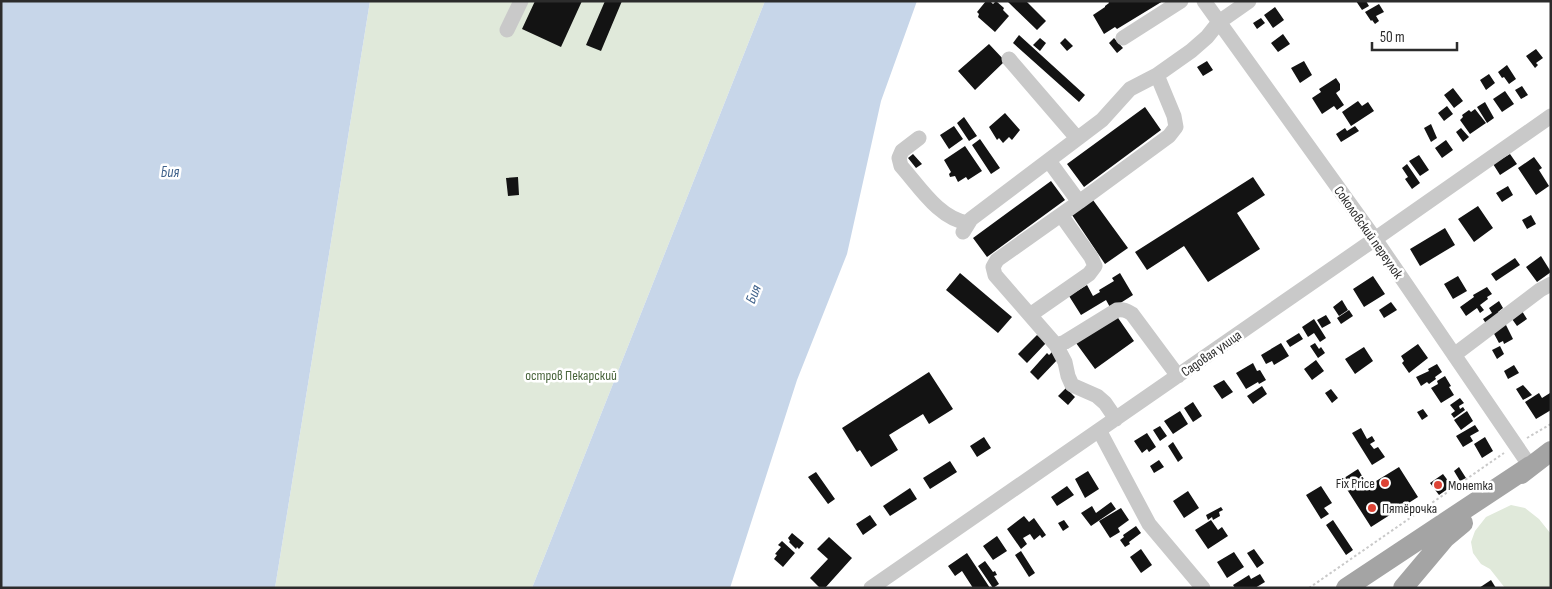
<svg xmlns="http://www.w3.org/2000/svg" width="1552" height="589" font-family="'Sofia Sans Condensed',sans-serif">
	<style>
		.green { fill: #e0e9da }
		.water { fill: #c7d6e9 }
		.building { fill: #131313 }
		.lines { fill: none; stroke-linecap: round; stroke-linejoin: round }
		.path { stroke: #c9c9c9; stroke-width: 2; stroke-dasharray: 2.5 2.5; stroke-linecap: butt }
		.minor { stroke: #c9c9c9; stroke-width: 15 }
		.major { stroke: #a4a4a4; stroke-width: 20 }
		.poi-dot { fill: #dc4335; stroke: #fff; stroke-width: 2 }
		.labels { text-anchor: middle; stroke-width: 5; stroke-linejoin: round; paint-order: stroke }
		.street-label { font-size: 14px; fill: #2c2c2c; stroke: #fff }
		.park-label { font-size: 14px; fill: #49653c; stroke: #fff }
		.poi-label { font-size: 14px; fill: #2c2c2c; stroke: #fff; text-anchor: start }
		.water-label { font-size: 15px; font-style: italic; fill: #3f618a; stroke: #fff }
	</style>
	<rect width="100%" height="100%" fill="#fff"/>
	<path class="green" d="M370,1H765L532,588H275Z
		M1511,505L1525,508L1539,519L1551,534V588H1505L1490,569L1481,564L1473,553L1471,542L1475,531L1486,517Z"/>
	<path class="water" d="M1,1H370L275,588H1Z
		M765,1H917L881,101L847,254L797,380L730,588H532Z"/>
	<path class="building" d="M535,1H582L561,47L522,29Z
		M605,1H622L601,51L586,45Z
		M986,1H990L993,4L996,1L1004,8L1003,10L1009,16L995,32L978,17L979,14L977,12Z
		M1007,1H1026L1046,21L1037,30Z
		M1108,1H1163L1117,29L1115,27L1104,34L1093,15L1105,7V6L1109,3Z
		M1356,1H1366L1369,6L1362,10Z
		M1379,4L1384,12L1376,16L1379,21L1375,24L1372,20L1371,21L1365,12Z
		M1275,7L1284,20L1273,28L1264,15Z
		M1261,18L1265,23L1257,29L1253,23Z
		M1283,34L1290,44L1278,52L1271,43Z
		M1019,35L1085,95L1079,102L1013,43Z
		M1040,38L1046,43L1040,51L1033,45Z
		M1065,38L1073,46L1067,51L1060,43Z
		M1114,38L1123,48L1117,53L1109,43Z
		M989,44L1005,61L975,90L958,71Z
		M1536,49L1543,58L1536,63L1538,65L1535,68L1526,56Z
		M1207,61L1213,70L1203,76L1197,67Z
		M1304,61L1312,75L1300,83L1291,68Z
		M1507,65L1516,79L1509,84L1504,77L1502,78L1498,72Z
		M1489,74L1495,83L1486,90L1480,80Z
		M1336,78L1340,84V90L1336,93L1344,105L1337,110L1334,106L1322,114L1312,98L1321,92L1319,89Z
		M1522,86L1528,95L1521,99L1515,90Z
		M1453,88L1463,101L1454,108L1444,95Z
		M1505,91L1514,104L1502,112L1493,99Z
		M1358,101L1362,106L1368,102L1374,111L1351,126L1342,112Z
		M1485,102L1494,118L1487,123L1477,107Z
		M1447,106L1453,114L1444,121L1438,113Z
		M1145,107L1161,130L1084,187L1067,164Z
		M1475,109L1486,123L1470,134L1460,120L1463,117L1462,115L1469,110L1471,112Z
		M1005,113L1020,130L1012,140L1009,137L1003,143L999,138L997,140L989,127Z
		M964,117L977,136L969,141L957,123Z
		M1431,124L1437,138L1431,142L1424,128Z
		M954,126L963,139L949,149L940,135Z
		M1355,126L1359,131L1341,142L1336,134L1345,128L1347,131Z
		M1461,128L1469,137L1463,142L1456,132Z
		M980,139L1000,168L991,174L972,145Z
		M1446,140L1453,150L1442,158L1435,148Z
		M965,146L982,171L968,180L966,177L958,182L955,176L950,177L949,174L951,172L944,160Z
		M913,154L922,164L916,168L908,158Z
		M1510,154L1517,164L1500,175L1493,164Z
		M1419,155L1429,170L1420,176L1409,161Z
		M1534,157L1542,168L1539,170L1549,186L1536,195L1518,168Z
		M1407,164L1420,183L1412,189L1405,179L1408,177L1402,168Z
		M518,177L519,195L508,196L506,178Z
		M1253,177L1265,195L1237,213L1260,249L1208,282L1184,246L1147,270L1135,252Z
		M1051,181L1065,200L987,257L973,238Z
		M1508,186L1513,195L1502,202L1496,193Z
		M1093,200L1128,248L1105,264L1072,215Z
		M1478,206L1493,228L1474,242L1458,219Z
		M1531,215L1536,224L1527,229L1522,220Z
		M1445,228L1455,245L1420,266L1410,249Z
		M1541,256L1551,272L1537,282L1526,267Z
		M1515,258L1520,265L1496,281L1491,274Z
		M960,273L1012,317L998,333L946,290Z
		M1120,273L1133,295L1111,309L1106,300L1081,315L1069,296L1087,285L1093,296L1100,292L1099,290L1114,281L1112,278Z
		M1373,276L1385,294L1364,307L1353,289Z
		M1458,276L1467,291L1453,299L1444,284Z
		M1487,287L1492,294L1487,297L1488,299L1480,305L1484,310L1480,313L1477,308L1466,316L1460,307L1474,297L1473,295Z
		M1342,300L1348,310L1339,316L1333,307Z
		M1499,301L1503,308L1498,312L1501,315L1487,325L1483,319L1492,313L1489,308Z
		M1391,302L1397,310L1384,318L1379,310Z
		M1349,310L1353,316L1341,324L1337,318Z
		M1522,311L1527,319L1517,326L1512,319Z
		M1116,315L1134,341L1095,369L1076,343Z
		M1326,315L1331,323L1322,328L1317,320Z
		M1314,319L1326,338L1320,342L1314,333L1308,337L1302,327Z
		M1505,323L1513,339L1504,344L1503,341L1499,343L1492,330Z
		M1299,333L1303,339L1290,347L1286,341Z
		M1037,335L1046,343L1027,363L1018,354Z
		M1281,343L1289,356L1274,365L1272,361L1266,364L1261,355Z
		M1315,343L1319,349L1321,347L1325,353L1318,358L1310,346Z
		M1418,344L1428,358L1409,373L1402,363L1404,361L1401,356Z
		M1500,346L1504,354L1497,359L1492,350Z
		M1364,347L1373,361L1355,374L1345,359Z
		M1052,352L1059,358L1038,380L1030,372L1047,353L1049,355Z
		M1316,360L1324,371L1312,380L1304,369Z
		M1253,363L1257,371L1260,370L1266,380L1259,384L1258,382L1246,389L1236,373Z
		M1437,364L1442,372L1435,377L1436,379L1429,384L1427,382L1421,386L1416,377L1429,371L1428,369Z
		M1514,365L1519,373L1508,379L1504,371Z
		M929,372L953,409L929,424L923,414L889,435L898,450L871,467L860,450L857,452L842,428Z
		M1445,376L1451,386L1449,387L1454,395L1441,403L1431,388L1438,384L1437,381Z
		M1224,380L1233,392L1222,399L1213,386Z
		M1523,385L1532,395L1523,400L1516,389Z
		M1262,386L1267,394L1253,404L1247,396Z
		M1066,388L1075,397L1068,405L1058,396Z
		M1331,389L1338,398L1332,403L1325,393Z
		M1539,393L1542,398L1550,393L1551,410L1536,419L1525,402Z
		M1460,398L1464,403L1459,406L1460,409L1463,407L1465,410L1454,418L1451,414L1455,411L1450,405Z
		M1193,402L1202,416L1193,422L1184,408Z
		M1423,409L1428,416L1422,420L1417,412Z
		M1180,411L1188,424L1173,434L1164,421Z
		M1467,411L1473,421L1461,430L1454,420Z
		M1475,425L1479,431L1470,436L1473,441L1463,447L1456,436Z
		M1160,426L1167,436L1160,441L1153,430Z
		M1361,428L1367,439L1372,436L1375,441L1370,444L1374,449L1378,447L1385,457L1372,465L1352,433Z
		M1147,433L1156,447L1149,452L1147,449L1142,453L1134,441Z
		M984,437L991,448L977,457L970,446Z
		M1485,437L1493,451L1482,458L1474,444Z
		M1173,442L1183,458L1178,462L1168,446Z
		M1159,460L1164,467L1154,473L1150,466Z
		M950,461L957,472L930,489L923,478Z
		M1399,467L1418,497L1371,527L1341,480L1358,469L1368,486Z
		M1459,467L1466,478L1460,481L1454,471Z
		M1088,471L1099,489L1085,498L1075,479Z
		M816,472L835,499L828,504L808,477Z
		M1443,474L1452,486L1439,495L1430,483Z
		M1067,486L1074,495L1057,506L1051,497Z
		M1321,486L1332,503L1324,508L1329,514L1321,519L1306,495Z
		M910,488L917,499L890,516L883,506Z
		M1188,491L1199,508L1184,518L1173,501Z
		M1111,502L1116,509L1091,526L1081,513L1092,506L1096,513Z
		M1221,507L1223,510L1219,512L1220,516L1213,520L1212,517L1208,520L1206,515Z
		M1121,508L1129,520L1118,528L1120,532L1110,538L1099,521Z
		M870,515L877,525L863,535L856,524Z
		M1024,516L1029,522L1034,518L1046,535L1042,538L1040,535L1034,540L1030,534L1023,538L1027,544L1021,549L1007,529Z
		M1064,520L1069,527L1063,531L1058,523Z
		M1211,520L1218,530L1222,527L1228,536L1208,549L1195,530Z
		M1333,520L1353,550L1346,555L1326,525Z
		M1136,526L1141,533L1129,542L1130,544L1125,547L1120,540L1124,537L1123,535Z
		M792,533L804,543L799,549L797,547L796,549L789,542L790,541L788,538Z
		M997,536L1007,551L993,560L983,546Z
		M829,537L852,558L825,588H820L810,578L828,559L817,549Z
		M782,541L795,553L783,567L774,559L777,555L775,554L781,547L778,545Z
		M1141,549L1152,565L1141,573L1130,557Z
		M1254,549L1264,563L1257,568L1247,553Z
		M1021,551L1035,573L1029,577L1015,555Z
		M1234,552L1244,567L1227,578L1217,562Z
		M967,553L990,588H973L962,571L955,576L948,566Z
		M985,561L993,572L995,571L997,575L994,576L999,584L993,588L978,566Z
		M1260,574L1265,582L1255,588H1235L1233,585L1249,575L1251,579Z
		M1491,580L1496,588H1479Z"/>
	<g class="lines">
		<path class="path" d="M1527,438L1551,424
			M1309,588L1504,453"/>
		<path class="minor" d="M1204,1L1375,239L1530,466
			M507,30L521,1
			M1123,38L1181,1
			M1009,59L1077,138
			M919,138L902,151L899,158L901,166C919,186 939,219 968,223
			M1049,161L1079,202L997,260L993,267L995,275L1056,345L1065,342L1117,310C1124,309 1127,311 1132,314L1178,376
			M1079,202L1169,136L1176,127L1174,116L1157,75
			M963,232L971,219L1102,120L1130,89L1157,75L1191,51L1207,37L1219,22L1249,1
			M1030,315L1089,274L1095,266L1091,257L1061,215
			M1056,345L1065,362L1068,376L1072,385L1097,396L1105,403L1116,419
			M1454,355L1540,290L1551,284
			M1099,430L1149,524L1203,588
			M871,588L1375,239L1551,116"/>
		<path class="major" d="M1521,474L1551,451
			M1346,588L1530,466
			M1403,588L1445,538L1463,523"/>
	</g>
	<g class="poi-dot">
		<circle cx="1385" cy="483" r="5"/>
		<circle cx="1438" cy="485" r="5"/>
		<circle cx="1372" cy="508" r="5"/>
	</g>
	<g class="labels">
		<g class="street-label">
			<text transform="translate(1369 232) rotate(55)" y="5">Соколовский переулок</text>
			<text transform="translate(1211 353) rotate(-35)" y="5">Садовая улица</text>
		</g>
		<g class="park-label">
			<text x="571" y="380">остров Пекарский</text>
		</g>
		<g class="poi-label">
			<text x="1375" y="488" text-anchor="end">Fix Price</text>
			<text x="1448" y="490">Монетка</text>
			<text x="1382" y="513">Пятёрочка</text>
		</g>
		<g class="water-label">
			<text x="170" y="177">Бия</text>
			<text transform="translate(753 294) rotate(-68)" y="5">Бия</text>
		</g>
	</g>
	<rect width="1552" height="589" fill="none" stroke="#2c2c2c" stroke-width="5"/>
	<path d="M1372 42v8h85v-8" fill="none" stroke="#2c2c2c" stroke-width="2.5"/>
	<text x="1380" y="42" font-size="15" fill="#2c2c2c" stroke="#ffffff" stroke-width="4" paint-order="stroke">50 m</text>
</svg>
